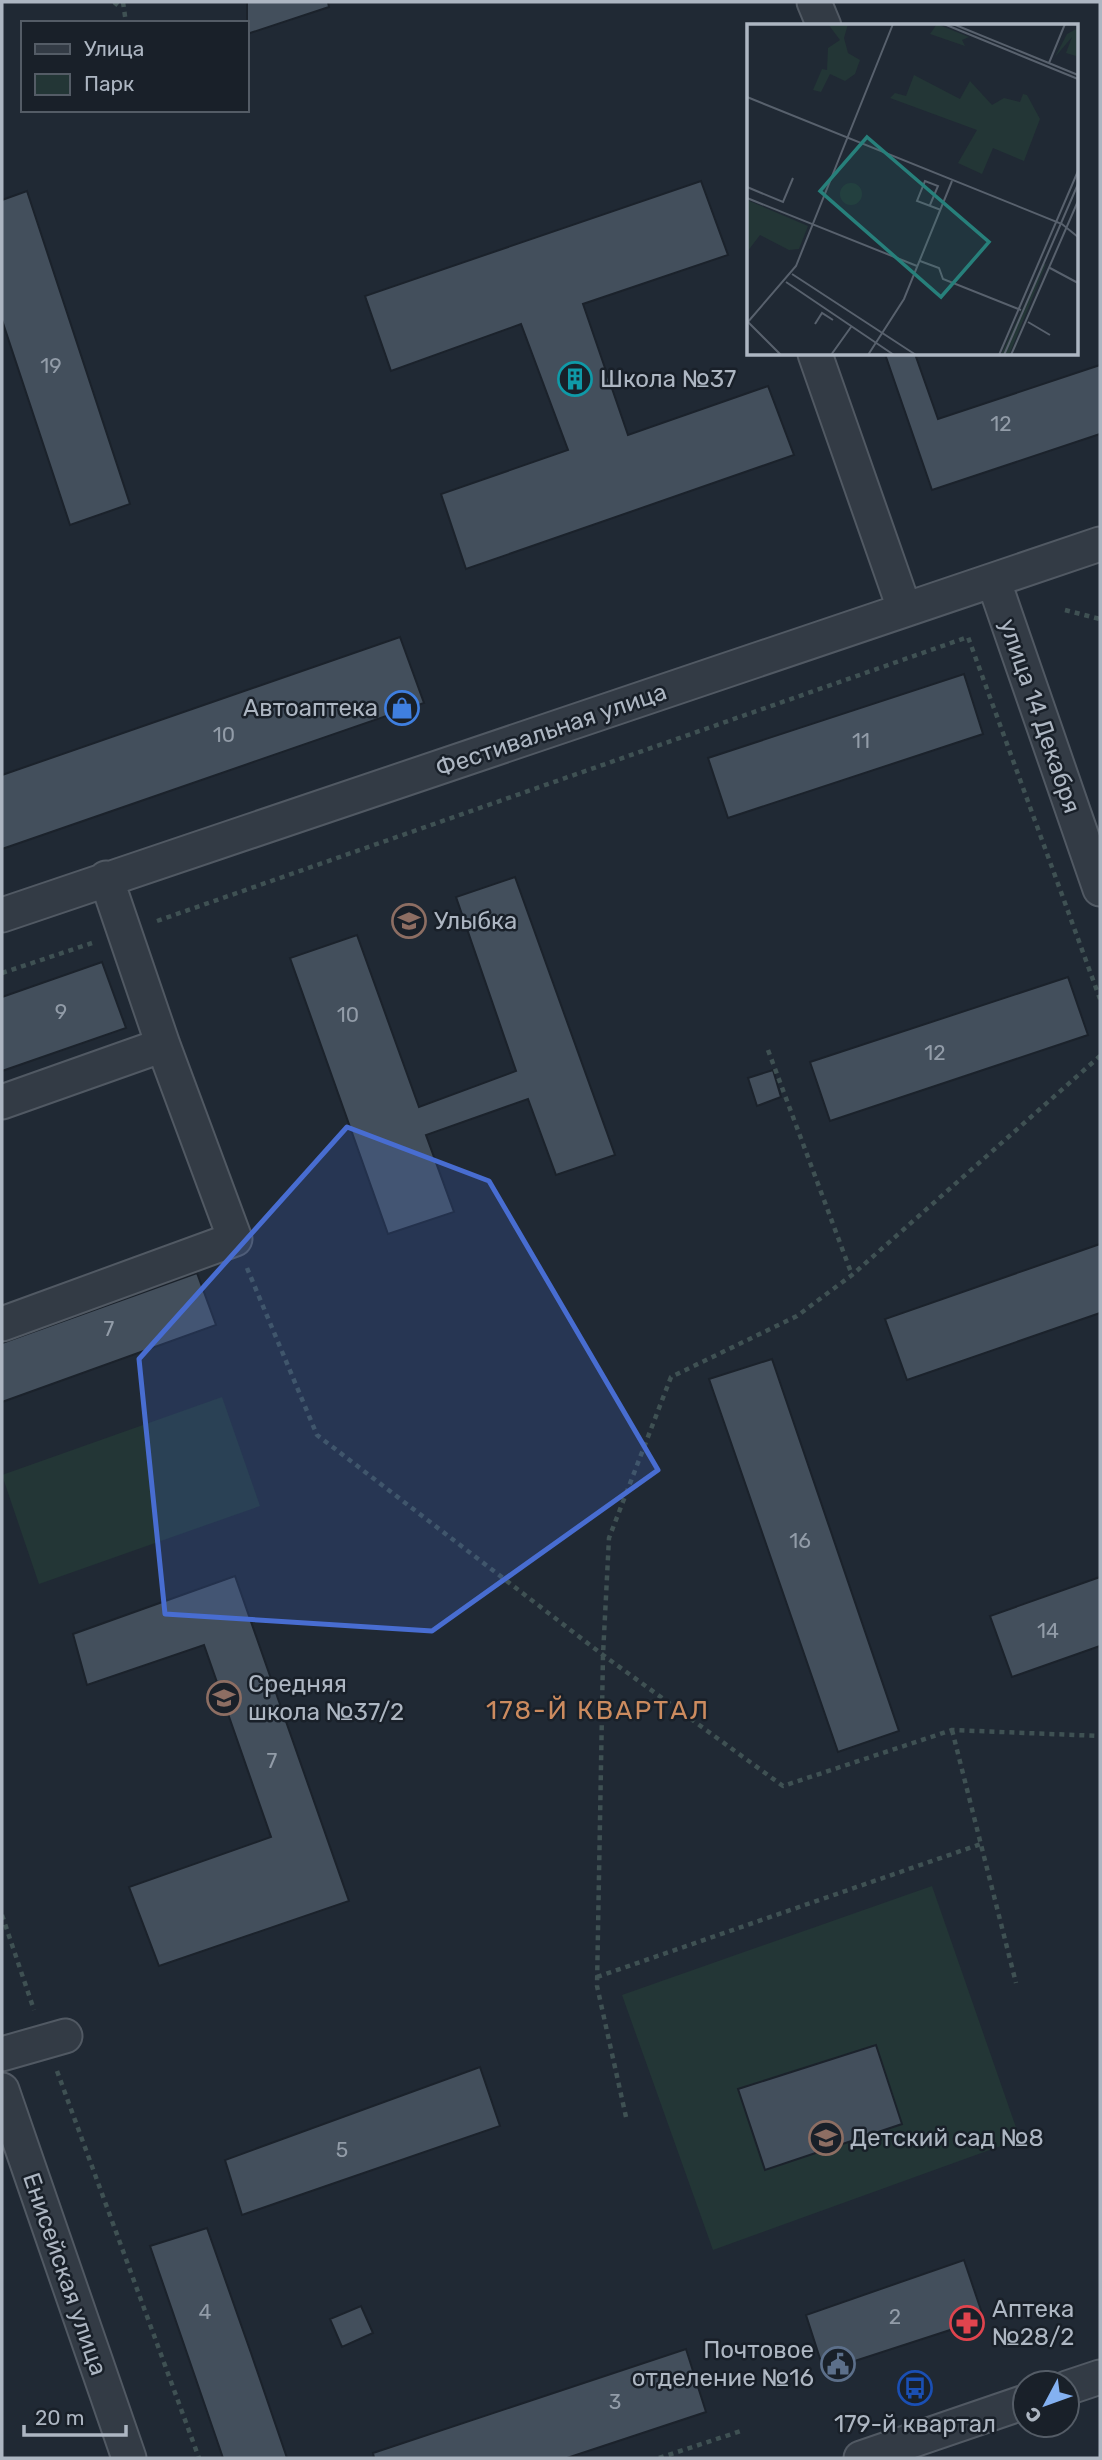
<svg xmlns="http://www.w3.org/2000/svg" width="1102" height="2460" font-family="Rubik,sans-serif">
	<style>
		.green { fill: #233636 }
		.building { fill: #434f5c; stroke: #1b222b; stroke-width: 2 }
		.lines { fill: none; stroke-linecap: round; stroke-linejoin: round }
		.minor-casing { stroke: #515963; stroke-width: 37 }
		.path { stroke: #3f5153; stroke-width: 4.5; stroke-dasharray: 5 5; stroke-linecap: butt }
		.minor { stroke: #333b45; stroke-width: 33 }
		.marked { fill: #486dd1; fill-opacity: 0.2; stroke: #486dd1; stroke-width: 5; stroke-linejoin: round }
		.labels { text-anchor: middle; stroke-width: 5; stroke-linejoin: round; paint-order: stroke }
		.number-label { font-size: 21px; fill: #929ca8 }
		.poi-label { font-size: 24px; fill: #adb6c2; stroke: #192029; text-anchor: start }
		.street-label { font-size: 24px; fill: #adb6c2; stroke: #192029 }
		.neighbourhood-label { font-size: 26px; letter-spacing: 2px; fill: #cc8b5f; stroke: #192029 }
		.inset-road { fill: none; stroke: #58616d; stroke-width: 2 }
		.view { fill: #27807b; fill-opacity: 0.15; stroke: #27807b; stroke-width: 3.5 }
		.inset-edge { fill: none; stroke: #adb6c2; stroke-width: 3.5 }
	</style>
	<rect width="100%" height="100%" fill="#202934"/>
	<path class="green" d="M222,1397L260,1506L39,1584L2,1475Z
		M932,1886L1020,2139L713,2250L622,1995Z"/>
	<path class="building" d="M247,2H328L329,7L247,34Z
		M701,181L728,255L583,304L628,435L768,386L794,455L466,569L441,494L568,450L521,324L391,371L365,296Z
		M27,191L130,504L70,525L2,320V200Z
		M885,354H915L938,419L1100,365V434L932,490Z
		M400,637L424,703L2,849V775Z
		M964,674L983,734L728,818L708,758Z
		M515,877L615,1155L556,1175L528,1099L426,1135L454,1212L388,1234L290,958L357,935L419,1107L516,1071L456,897Z
		M102,962L126,1028L2,1071V997Z
		M1068,977L1088,1035L830,1121L810,1062Z
		M773,1070L781,1097L757,1106L748,1078Z
		M1100,1244V1313L907,1380L885,1319Z
		M197,1273L216,1325L2,1402V1343Z
		M772,1359L899,1731L838,1752L709,1379Z
		M235,1576L349,1901L159,1966L129,1887L271,1837L204,1645L87,1685L73,1634Z
		M1100,1577V1646L1012,1677L990,1616Z
		M876,2045L902,2124L765,2170L738,2089Z
		M480,2067L500,2126L242,2215L225,2160Z
		M207,2228L251,2353L287,2458H223L150,2246Z
		M964,2260L984,2319L824,2371L806,2315Z
		M361,2306L373,2333L342,2347L330,2319Z
		M686,2349L706,2412L567,2458H374L373,2453Z"/>
	<g class="lines">
		<g class="minor-casing">
			<path id="minor" d="M814,2L824,26
				M815,354L904,608
				M994,582L1100,889
				M2,915L1100,544
				M2,1102L163,1045
				M2,1324L235,1239L163,1045L106,878
				M2,2054L65,2036
				M2,2090L129,2458
				M1067,2388L1100,2377
				M861,2458L1025,2402"/>
		</g>
		<path class="path" d="M114,2L121,8
			M123,2L126,23
			M1065,610L1100,619
			M157,921L968,637L1100,999
			M2,973L92,943
			M768,1050L852,1275
			M247,1268L317,1435L603,1655L783,1786L952,1730L1100,1736
			M952,1730L1016,1983
			M2,1915L34,2010
			M597,1977L981,1844
			M57,2071L199,2458
			M626,2117L597,1986L603,1655L609,1538L671,1377L797,1316L852,1275L1100,1056
			M659,2458L741,2431"/>
		<use href="#minor" class="minor"/>
	</g>
	<path class="marked" d="M347,1127L489,1181L658,1470L432,1631L165,1614L139,1359Z"/>
	<defs>
		<g id="building-ring" transform="scale(1.75)"><circle r="9.5" fill="#192029" stroke="#0f9aa8" stroke-width="1.5"/><path d="M-4-6H4V6H1V3H-1V6H-4ZM-2.5-4.3h1.7v1.8h-1.7ZM.8-4.3h1.7v1.8H.8ZM-2.5-1h1.7V.8h-1.7ZM.8-1h1.7V.8H.8Z" fill="#0f9aa8"/></g>
		<g id="shop-ring" transform="scale(1.75)"><circle r="9.5" fill="#192029" stroke="#3f7fe0" stroke-width="1.5"/><path d="M-5-2.5h2.3a2.7 3.5 0 0 1 5.4 0H5L5.5 6h-11ZM-1.5-2.5h3a1.5 2.3 0 0 0-3 0Z" fill="#3f7fe0"/></g>
		<g id="school-ring" transform="scale(1.75)"><circle r="9.5" fill="#192029" stroke="#8d6e63" stroke-width="1.5"/><path d="M0-5L7-2L0 1L-7-2ZM-4 1L0 2.5L4 1V4Q0 6-4 4Z" fill="#8d6e63"/></g>
		<g id="pharmacy-ring" transform="scale(1.75)"><circle r="9.5" fill="#192029" stroke="#e0444e" stroke-width="1.5"/><path d="M-2-6h4v4h4v4h-4v4h-4v-4h-4v-4h4Z" fill="#e0444e"/></g>
		<g id="civic-ring" transform="scale(1.75)"><circle r="9.5" fill="#192029" stroke="#5c6f8a" stroke-width="1.5"/><path d="M-.6-6.5H3V-4.5H.6V-3L4-1V1h2V6H-6V1h2V-1L-.6-3ZM-1.2 2.5V6h2.4V2.5Z" fill="#5c6f8a"/></g>
		<g id="bus-ring" transform="scale(1.75)"><circle r="9.5" fill="#192029" stroke="#1a4fb4" stroke-width="1.5"/><path d="M-5-6H5V4H4V6H2V4H-2V6H-4V4H-5ZM-3.5-4V0h7V-4ZM-3.5 1.2v1.5H-2V1.2ZM2 1.2v1.5H3.5V1.2Z" fill="#1a4fb4"/></g>
	</defs>
	<g fill-rule="evenodd">
		<use href="#building-ring" x="575" y="379"/>
		<use href="#shop-ring" x="402" y="708"/>
		<use href="#school-ring" x="409" y="921"/>
		<use href="#school-ring" x="224" y="1698"/>
		<use href="#school-ring" x="826" y="2138"/>
		<use href="#pharmacy-ring" x="967" y="2323"/>
		<use href="#civic-ring" x="838" y="2364"/>
		<use href="#bus-ring" x="915" y="2388"/>
	</g>
	<g class="labels">
		<g class="number-label">
			<text x="51" y="373">19</text>
			<text x="1001" y="431">12</text>
			<text x="224" y="742">10</text>
			<text x="861" y="748">11</text>
			<text x="61" y="1019">9</text>
			<text x="348" y="1022">10</text>
			<text x="935" y="1060">12</text>
			<text x="109" y="1336">7</text>
			<text x="800" y="1548">16</text>
			<text x="1048" y="1638">14</text>
			<text x="272" y="1768">7</text>
			<text x="342" y="2157">5</text>
			<text x="205" y="2319">4</text>
			<text x="895" y="2324">2</text>
			<text x="615" y="2409">3</text>
		</g>
		<g class="poi-label">
			<text x="600" y="387">Школа №37</text>
			<text x="378" y="716" text-anchor="end">Автоаптека</text>
			<text x="434" y="929">Улыбка</text>
			<text x="248" y="1692">Средняя<tspan x="248" dy="28">школа №37/2</tspan></text>
			<text x="850" y="2146">Детский сад №8</text>
			<text x="992" y="2317">Аптека<tspan x="992" dy="28">№28/2</tspan></text>
			<text x="814" y="2358" text-anchor="end">Почтовое<tspan x="814" dy="28">отделение №16</tspan></text>
			<text x="915" y="2432" text-anchor="middle">179-й квартал</text>
		</g>
		<g class="street-label">
			<text transform="translate(1040 716) rotate(71)" y="8">улица 14 Декабря</text>
			<text transform="translate(551 730) rotate(-19)" y="8">Фестивальная улица</text>
			<text transform="translate(65 2274) rotate(71)" y="8">Енисейская улица</text>
		</g>
		<g class="neighbourhood-label">
			<text x="598" y="1719">178-Й КВАРТАЛ</text>
		</g>
	</g>
	<g transform="translate(747 24)">
		<rect width="331" height="331" fill="#202934"/>
		<path d="M81,0H101L97,14L101,29L113,36L108,50L98,57L83,50L74,68L66,66L75,45L80,46L81,24L93,16ZM190,0L222,13L215,16L218,22L183,10ZM331,4V41L329,32L319,29L325,13L308,33L320,10ZM167,51L213,75L223,57L245,81L257,74L273,78L276,70L280,71L293,95L277,137L246,124L235,150L211,139L230,106L143,74L148,69L159,72ZM93 170a11 11 0 1 1 22 0a11 11 0 1 1-22 0ZM0,176L61,202L52,225L42,226L13,211L0,228ZM299,240L262,331H254L296,241Z" fill="#233636"/>
		<path class="inset-road" d="M197,0L331,55M206,0L331,51M302,39L318,0M0,73L315,200L331,213M0,163L36,178L46,154M0,174L170,242M183,181L191,162L178,157L170,177L194,186M173,237L192,244L196,255L274,286M303,244L331,259M45,250L169,331M39,258L147,331M1,298L34,331M281,298L303,311M0,299L49,242L146,0M68,300L75,289L86,296M84,331L104,303M121,331L157,275L205,157M252,331L331,147M257,331L331,160M264,331L331,177"/>
		<path class="view" d="M120,113L242,218L194,273L73,167Z"/>
		<rect width="331" height="331" class="inset-edge"/>
	</g>
	<rect width="1102" height="2460" fill="none" stroke="#adb6c2" stroke-width="7"/>
	<rect x="21" y="21" width="228" height="91" fill="#192029" stroke="#545c66" stroke-width="2"/>
	<rect x="35" y="44" width="35" height="10" fill="#333b45" stroke="#545c66" stroke-width="2"/>
	<text x="84" y="56" font-size="21" fill="#adb6c2">Улица</text>
	<rect x="35" y="74" width="35" height="21" fill="#233636" stroke="#545c66" stroke-width="2"/>
	<text x="84" y="91" font-size="21" fill="#adb6c2">Парк</text>
	<g transform="translate(1046 2404) rotate(229)"><circle r="33" fill="#192029" stroke="#545c66" stroke-width="2"/>
	<path d="M0-5L12 26L0 18L-12 26Z" fill="#84b1f1"/>
	<text y="-10" font-size="19" font-weight="bold" text-anchor="middle" fill="#adb6c2">С</text>
	</g>
	<path d="M24 2425v10h102v-10" fill="none" stroke="#adb6c2" stroke-width="3.5"/>
	<text x="35" y="2425" font-size="21" fill="#adb6c2" stroke="#192029" stroke-width="5" paint-order="stroke">20 m</text>
</svg>
